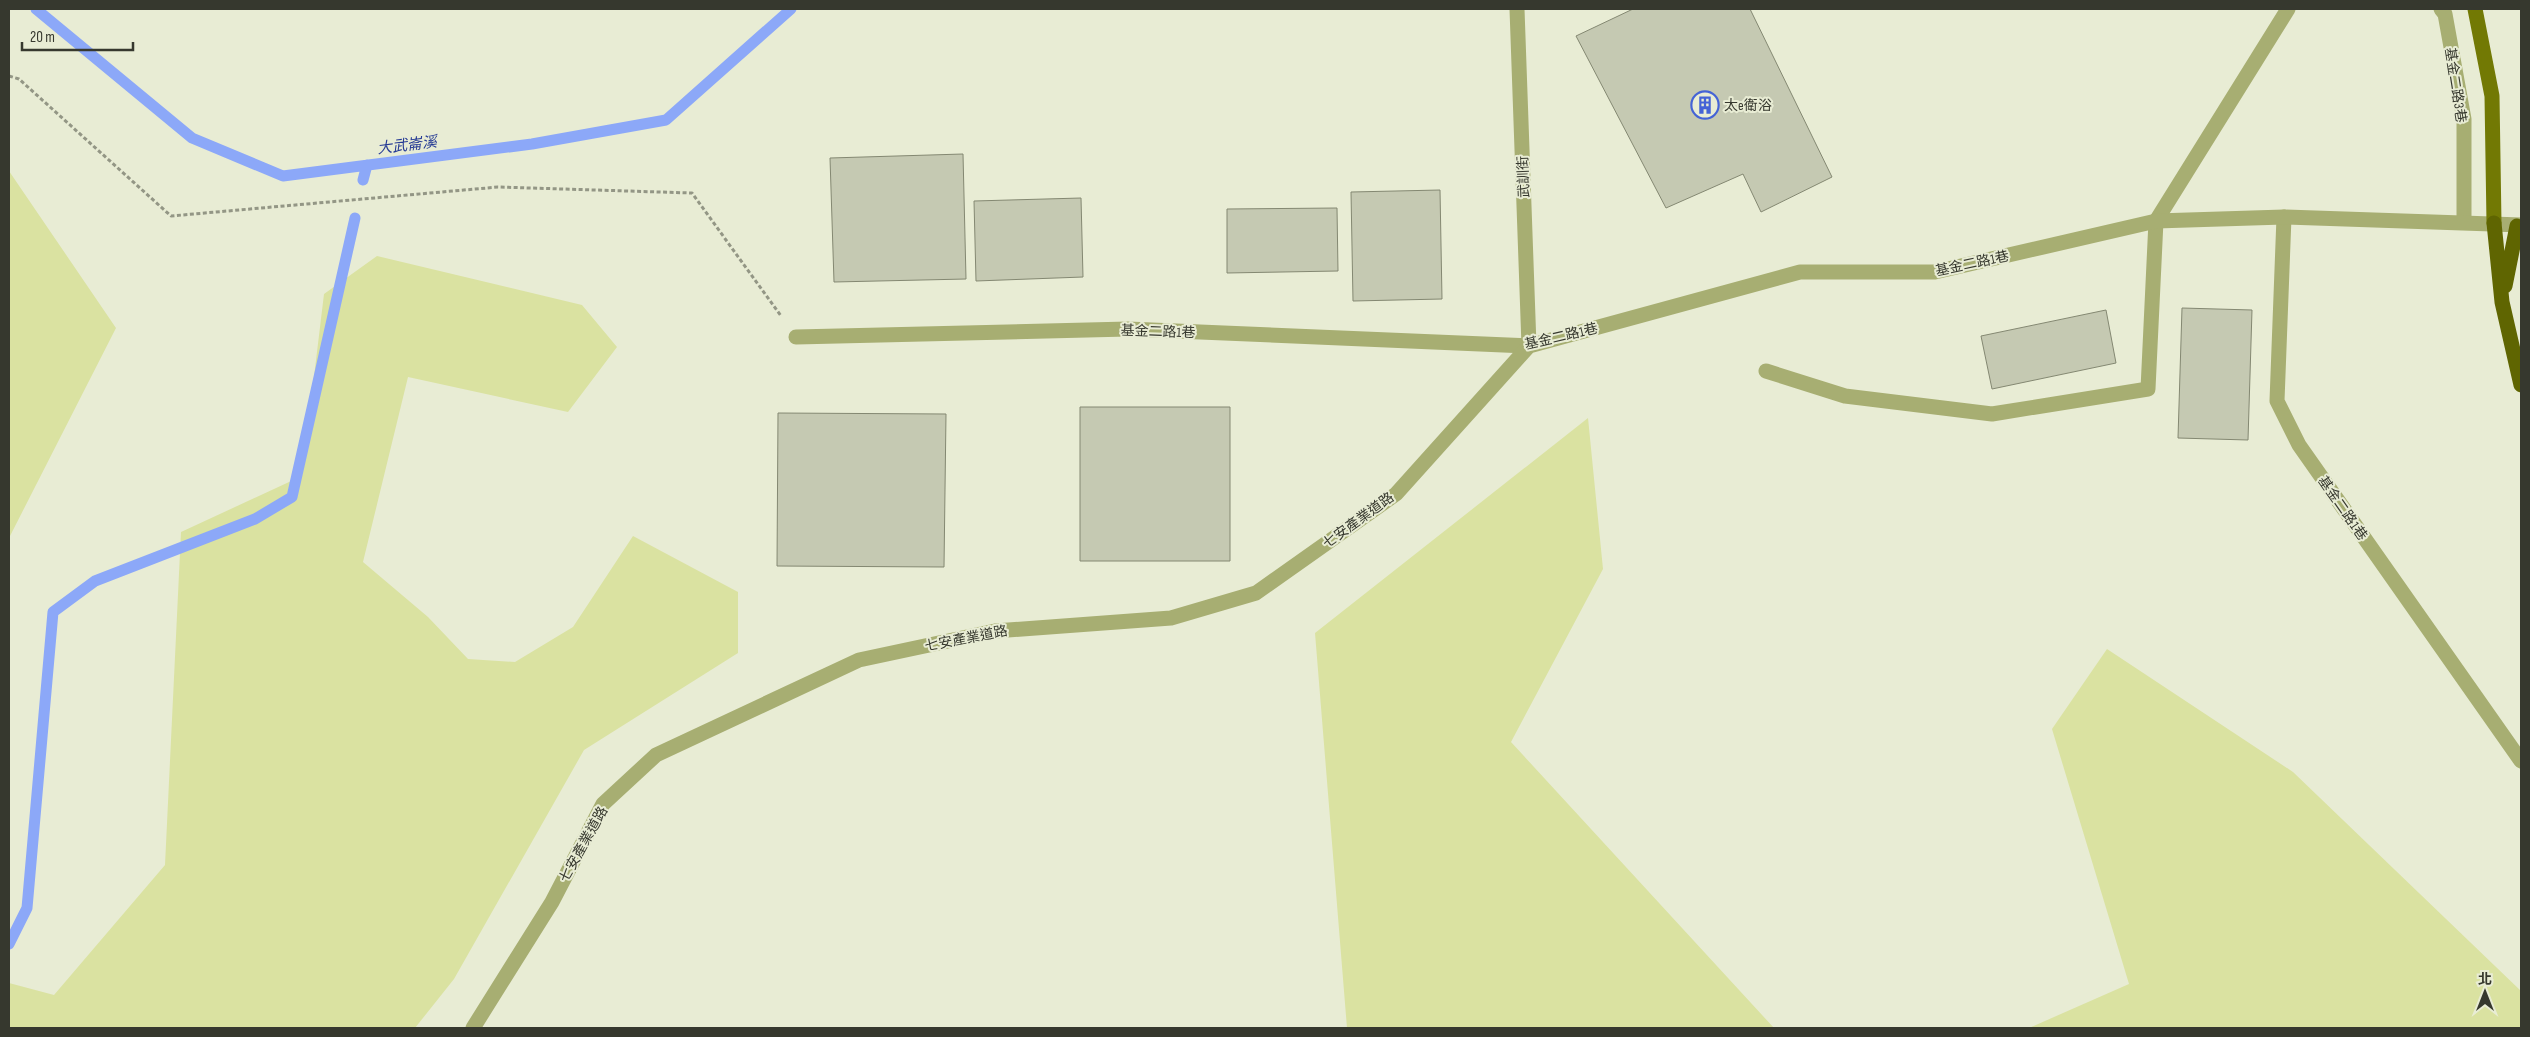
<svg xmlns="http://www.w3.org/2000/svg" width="2530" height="1037" font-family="'Sofia Sans Condensed','Noto Sans TC',sans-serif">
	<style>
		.green { fill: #dae2a1 }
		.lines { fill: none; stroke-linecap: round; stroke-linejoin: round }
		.stream { stroke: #8ca8f8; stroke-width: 11 }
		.building { fill: #c5c9b2; stroke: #848872 }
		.path { stroke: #939685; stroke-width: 3; stroke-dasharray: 4 2.5; stroke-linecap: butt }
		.lane { stroke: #a7ae72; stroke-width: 15 }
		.street { stroke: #a7ae72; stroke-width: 15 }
		.primary { stroke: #727904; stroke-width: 15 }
		.highway { stroke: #5f6501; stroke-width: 15 }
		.labels { text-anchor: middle; stroke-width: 4; stroke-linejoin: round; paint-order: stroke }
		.street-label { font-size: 14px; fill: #36382e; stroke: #e8ecd4 }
		.poi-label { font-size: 14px; fill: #36382e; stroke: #e8ecd4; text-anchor: start }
		.water-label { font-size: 15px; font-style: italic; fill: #253a94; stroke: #e8ecd4 }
	</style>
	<rect width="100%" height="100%" fill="#e8ecd4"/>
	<path class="green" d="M9,171L116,328L9,538Z
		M377,256L582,305L617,347L568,412L408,377L363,562L428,617L468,659L515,662L573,627L633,536L738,592V653L584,750L454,979L415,1028H9V983L54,995L165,865L181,532L302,476L324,294Z
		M1588,418L1603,569L1511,742L1774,1028H1347L1315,633Z
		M2107,649L2293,772L2521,991L2520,1028H2029L2129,984L2052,729Z"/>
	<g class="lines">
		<path class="stream" d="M36,9L192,138L283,176L532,144L666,120L791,9
			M363,180L367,165
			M9,944L27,908L53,612L95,581L255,519L292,497L355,218"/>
	</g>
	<path class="building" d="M1633,9H1750L1832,177L1761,212L1743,174L1666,208L1576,36Z
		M963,154L966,279L834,282L830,158Z
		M1440,190L1442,299L1353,301L1351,192Z
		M1081,198L1083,277L976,281L974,201Z
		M1337,208L1338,271L1227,273V209Z
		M2182,308L2252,310L2248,440L2178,438Z
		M2106,310L2116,363L1992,389L1981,336Z
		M1080,407H1230V561H1080Z
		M778,413L946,414L944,567L777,566Z"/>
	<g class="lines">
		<path class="path" d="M9,76L19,79L171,216L498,187L692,193L781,316"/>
		<path class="lane" d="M2441,9L2445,14L2464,119V222
			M2284,217L2277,401L2299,445L2521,761
			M796,337L1128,329L1529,346
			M1766,371L1845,396L1992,414L2148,389L2156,221L2288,9"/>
		<path class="street" d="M1517,9L1529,346
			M1529,346L1800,272H1935L2156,221L2284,217L2521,225
			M473,1028L552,902L603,804L656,755L859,660L995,631L1171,618L1256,593L1396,494L1529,346"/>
		<path class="primary" d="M2475,9L2492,96L2494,223"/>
		<path class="highway" d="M2494,223L2502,302L2521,385
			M2505,286L2517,226"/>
	</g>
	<defs>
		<g id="building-ring" transform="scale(1.4375)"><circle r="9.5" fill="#e8ecd4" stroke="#4463d6" stroke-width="1.5"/><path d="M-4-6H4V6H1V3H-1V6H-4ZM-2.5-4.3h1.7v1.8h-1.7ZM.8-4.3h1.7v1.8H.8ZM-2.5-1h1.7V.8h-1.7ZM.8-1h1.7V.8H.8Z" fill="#4463d6"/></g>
	</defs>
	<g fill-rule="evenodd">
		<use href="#building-ring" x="1705" y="105"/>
	</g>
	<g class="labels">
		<g class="street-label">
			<text transform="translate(2456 85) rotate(81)" y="5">基金二路3巷</text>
			<text transform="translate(1523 177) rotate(-92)" y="5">武訓街</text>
			<text transform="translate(1972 263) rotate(-12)" y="5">基金二路1巷</text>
			<text transform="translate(1158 331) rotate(2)" y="5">基金二路1巷</text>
			<text transform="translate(1561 336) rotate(-13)" y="5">基金二路1巷</text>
			<text transform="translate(2343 508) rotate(55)" y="5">基金二路1巷</text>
			<text transform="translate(1358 520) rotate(-36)" y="5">七安產業道路</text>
			<text transform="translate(966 638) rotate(-11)" y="5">七安產業道路</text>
			<text transform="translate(583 844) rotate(-61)" y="5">七安產業道路</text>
		</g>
		<g class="poi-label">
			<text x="1724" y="110">太e衛浴</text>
		</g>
		<g class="water-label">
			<text transform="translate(407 145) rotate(-7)" y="5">大武崙溪</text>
		</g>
	</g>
	<rect width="2530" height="1037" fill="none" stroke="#36382e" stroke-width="20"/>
	<g transform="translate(2485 992)" stroke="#e8ecd4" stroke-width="4" paint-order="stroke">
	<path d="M0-4L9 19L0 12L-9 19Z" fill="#36382e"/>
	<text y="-8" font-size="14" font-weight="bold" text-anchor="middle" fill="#36382e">北</text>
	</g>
	<path d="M22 42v8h111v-8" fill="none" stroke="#36382e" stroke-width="2.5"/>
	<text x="30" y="42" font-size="15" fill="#36382e" stroke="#e8ecd4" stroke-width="4" paint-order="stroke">20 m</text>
</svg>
